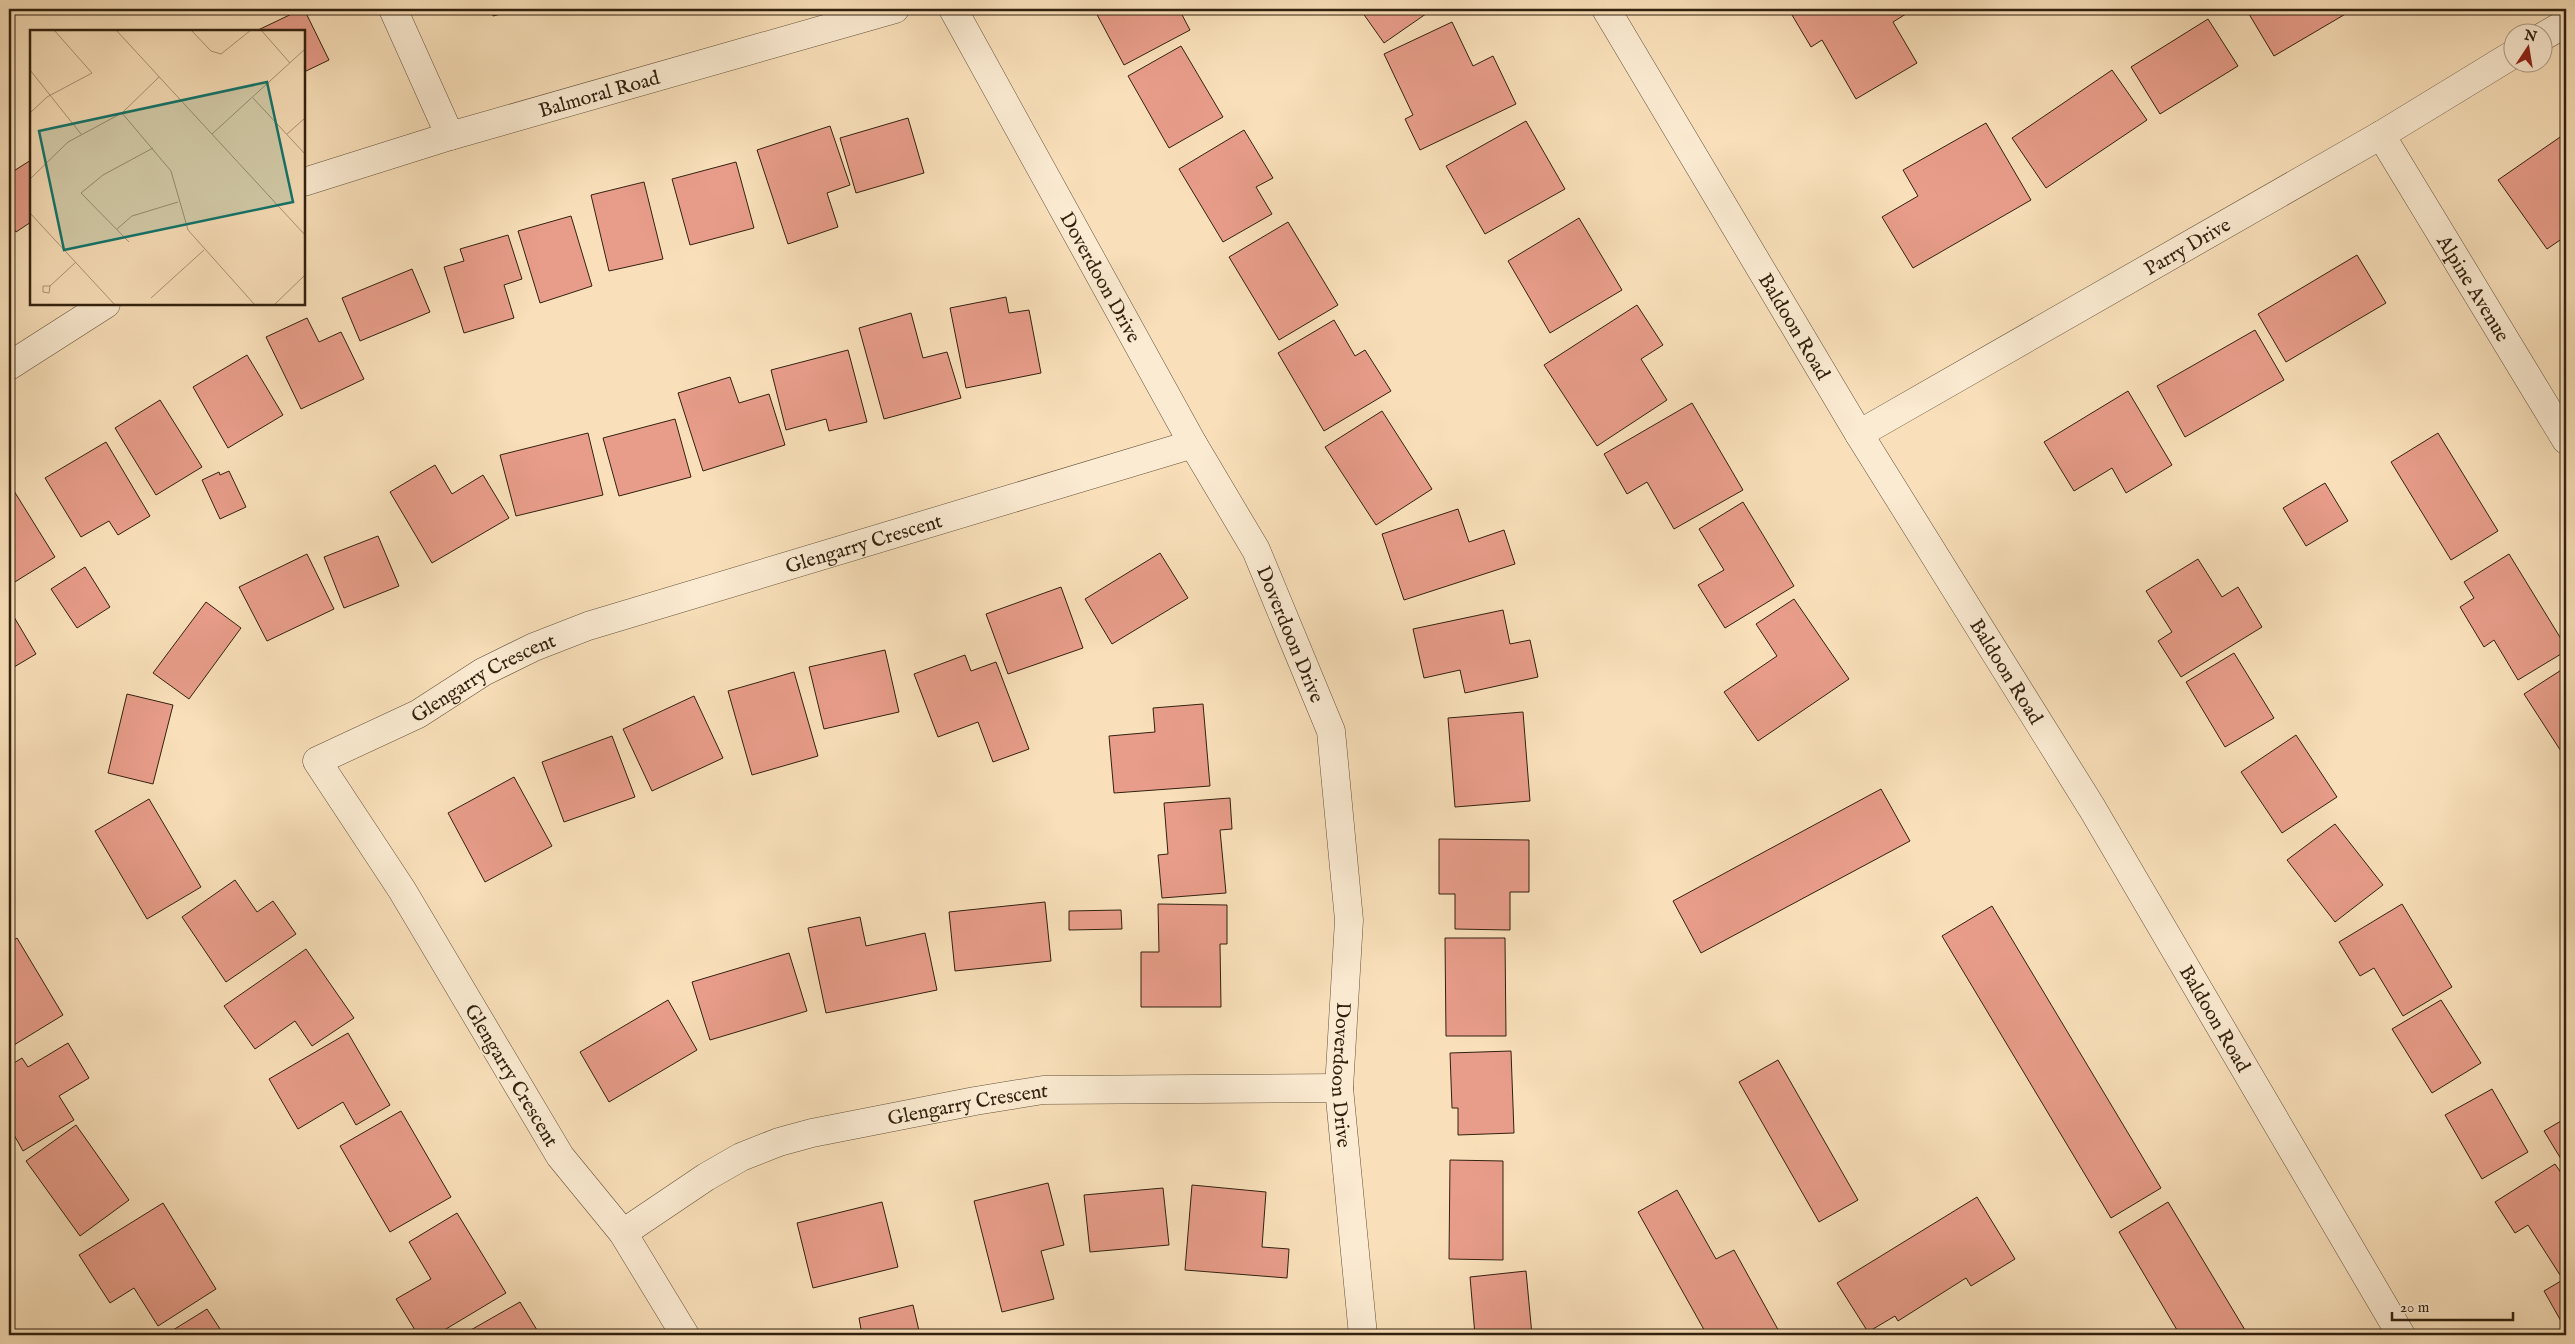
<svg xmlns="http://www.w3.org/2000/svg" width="2575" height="1344" font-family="'IM FELL English',serif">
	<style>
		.building { fill: #e89d8a; stroke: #32210f }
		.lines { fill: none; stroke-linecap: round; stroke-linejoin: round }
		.minor-casing { stroke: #64513a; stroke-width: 29 }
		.minor { stroke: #fbebd2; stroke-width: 28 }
		.labels { text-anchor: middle; stroke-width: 4; stroke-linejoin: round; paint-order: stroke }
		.street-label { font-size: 20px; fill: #32210f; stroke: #fbebd2 }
		.inset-road { fill: none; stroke: #a99476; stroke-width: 1 }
		.view { fill: #0f766e; fill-opacity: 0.15; stroke: #0f766e; stroke-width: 2.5 }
		.inset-edge { fill: none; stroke: #32210f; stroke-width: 2.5 }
	</style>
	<rect width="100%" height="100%" fill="#f9e0ba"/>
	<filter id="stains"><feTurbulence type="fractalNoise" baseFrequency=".004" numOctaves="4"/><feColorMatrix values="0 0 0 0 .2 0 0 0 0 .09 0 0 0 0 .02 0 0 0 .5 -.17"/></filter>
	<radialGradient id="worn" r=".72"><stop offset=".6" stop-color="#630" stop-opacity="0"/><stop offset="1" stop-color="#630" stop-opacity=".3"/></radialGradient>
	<path class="building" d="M302,9H304L329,60L304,72V31H256Z
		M491,9H520L493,16Z
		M1094,9H1179L1190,30L1124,65Z
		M1360,9H1433L1384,43Z
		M1803,9H1914L1893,22L1917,63L1856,99L1822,40L1811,47L1792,15Z
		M2246,9H2354L2274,56Z
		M2208,19L2238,66L2160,114L2131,67Z
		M1452,22L1473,66L1493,56L1516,104L1420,150L1405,119L1413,115L1384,54Z
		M1181,46L1223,117L1169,148L1128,76Z
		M2112,70L2147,120L2046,188L2012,138Z
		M908,118L924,173L856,193L840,138Z
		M1526,121L1565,189L1485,234L1446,166Z
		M1986,123L2031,200L1913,268L1882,217L1918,196L1903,170Z
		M830,126L850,185L827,193L838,227L788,244L757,150Z
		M1244,130L1273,178L1256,187L1272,214L1223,242L1179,169Z
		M2566,133V236L2547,249L2498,180Z
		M31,160V222L16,232L9,221V174Z
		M736,162L754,228L690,245L672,179Z
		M644,182L663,259L609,271L591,195Z
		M571,216L592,286L540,303L518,231Z
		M1579,218L1622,290L1550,333L1508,261Z
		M1288,222L1338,305L1279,340L1229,257Z
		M508,235L522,279L504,285L514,318L464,333L444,267L464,261L460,249Z
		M2357,255L2386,303L2286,362L2258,314Z
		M412,269L430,312L360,341L342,298Z
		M1006,297L1009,313L1029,310L1041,373L966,388L950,308Z
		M1637,305L1663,345L1641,359L1667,400L1597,446L1544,365Z
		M911,313L923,358L947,352L961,398L884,419L859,328Z
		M307,318L319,342L341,332L364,379L301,409L266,337Z
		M1334,320L1355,356L1365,350L1391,391L1324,431L1278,353Z
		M2255,330L2284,380L2185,437L2157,386Z
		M848,350L867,422L829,431L826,419L786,430L771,370Z
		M247,355L283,415L228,448L193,387Z
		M730,377L739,403L769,394L785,445L703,471L678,393Z
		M2128,391L2172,465L2126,493L2112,468L2074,491L2044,442Z
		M160,400L202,467L156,495L115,428Z
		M1692,403L1743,490L1674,529L1647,482L1627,494L1604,454Z
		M1382,411L1432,489L1376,525L1325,447Z
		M675,419L691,477L619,496L603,438Z
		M588,433L603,495L516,516L500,455Z
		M2438,433L2498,531L2451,560L2391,462Z
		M106,442L150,516L118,535L109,521L81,537L45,478Z
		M435,465L452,494L483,475L509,518L432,563L390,492Z
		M229,471L246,507L220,519L202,480L219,472L220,475Z
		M2325,483L2348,521L2306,546L2283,508Z
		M14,491L55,557L10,585L9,494Z
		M1743,502L1794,586L1725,628L1698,585L1724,570L1699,529Z
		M1458,509L1469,542L1504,530L1515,564L1404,600L1382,534Z
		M378,536L399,586L344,608L324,557Z
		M1160,553L1188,598L1112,644L1085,599Z
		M307,554L334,609L267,641L239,587Z
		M2509,554L2566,647V651L2518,680L2494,640L2484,647L2460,607L2474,598L2464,582Z
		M2198,559L2222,597L2238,587L2262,627L2181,677L2158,641L2172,632L2146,591Z
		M85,567L110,607L77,628L51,589Z
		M1061,587L1083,648L1008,674L986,614Z
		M1794,599L1849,679L1758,741L1724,692L1777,656L1756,624Z
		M206,602L241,628L189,699L153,673Z
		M1503,610L1510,644L1530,640L1538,677L1465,693L1460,670L1424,678L1413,629Z
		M14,617L36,654L9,670V620Z
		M885,650L899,712L824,729L809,667Z
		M2234,653L2274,718L2225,747L2186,682Z
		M965,655L971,671L996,662L1029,749L993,762L978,722L938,737L914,674Z
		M2566,667V759L2524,694Z
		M794,672L818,756L752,775L728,691Z
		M127,694L173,705L153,784L108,773Z
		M694,696L723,758L652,791L623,729Z
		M1203,704L1210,786L1114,793L1109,736L1155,732L1153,708Z
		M1523,712L1530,801L1455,807L1448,718Z
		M2296,735L2337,797L2282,833L2241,772Z
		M612,736L635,797L564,822L542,762Z
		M514,777L552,846L485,882L448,813Z
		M1881,789L1910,841L1701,953L1673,901Z
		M1230,798L1232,829L1220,830L1226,893L1162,898L1158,855L1168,854L1164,803Z
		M149,799L201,887L147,919L95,831Z
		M2335,824L2383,885L2335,922L2287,860Z
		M1439,839L1529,840V892H1510V930L1455,929V894H1439Z
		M235,880L257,912L273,901L296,934L226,982L182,917Z
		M1045,902L1051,961L955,971L949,912Z
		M1158,904L1227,905V944H1220L1221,1007H1141V952H1159Z
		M2402,904L2452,987L2403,1016L2374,968L2360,976L2339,942Z
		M1992,906L2161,1188L2111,1218L1942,936Z
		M1121,910L1122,929L1069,930V911Z
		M860,917L866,946L925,933L937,990L826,1013L808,928Z
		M17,938L63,1015L9,1048V943Z
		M1445,938H1505L1506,1036H1446Z
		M306,949L354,1018L312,1046L295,1021L255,1049L224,1006Z
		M789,953L807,1011L710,1040L692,982Z
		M668,1000L697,1050L609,1102L580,1052Z
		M2441,1000L2481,1063L2432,1093L2392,1029Z
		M348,1033L390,1105L356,1125L343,1102L298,1129L269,1079Z
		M68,1043L89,1078L59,1096L74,1120L23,1151L9,1126V1066L22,1058L28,1067Z
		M1511,1051L1514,1133L1458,1135V1108H1452L1450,1053Z
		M1778,1060L1858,1200L1819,1222L1739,1082Z
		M2492,1089L2528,1152L2482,1179L2445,1115Z
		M401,1111L451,1197L390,1232L340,1146Z
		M2566,1118V1156L2561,1159L2544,1131Z
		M76,1125L129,1200L80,1236L26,1161Z
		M1450,1160L1503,1161V1260L1449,1259Z
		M2555,1164L2566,1180V1270L2560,1275L2528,1225L2515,1233L2495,1202Z
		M1048,1183L1064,1245L1041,1251L1054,1299L1002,1312L974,1201Z
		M1192,1185L1266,1192L1262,1247L1289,1249L1287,1278L1185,1270Z
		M1163,1188L1169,1245L1090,1252L1084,1195Z
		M1677,1190L1716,1259L1734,1250L1781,1335H1707L1638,1212Z
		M1977,1197L2015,1259L1971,1286L1966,1278L1898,1321L1895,1316L1868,1332L1837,1283Z
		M882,1202L898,1267L813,1288L797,1223Z
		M2168,1202L2248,1335H2180L2119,1232Z
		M163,1203L216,1289L158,1326L134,1288L110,1303L79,1255Z
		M457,1213L506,1293L436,1335H418L396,1299L431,1279L409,1242Z
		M1526,1271L1532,1335H1475L1470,1277Z
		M2566,1278V1330L2544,1291Z
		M520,1302L540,1335H462Z
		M913,1305L920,1335H862L859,1318Z
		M207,1309L224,1335H165Z"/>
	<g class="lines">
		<g class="minor-casing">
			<g id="minor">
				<path d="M393,9L450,136"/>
				<path id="s1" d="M953,9L1193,444L1256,550L1331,731L1349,920L1339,1088L1363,1335"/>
				<path id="s2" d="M1606,9L1859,434L2092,808L2401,1335"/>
				<path d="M2542,37L2566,23"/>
				<path id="s3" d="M2381,135L2566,440"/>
				<path id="s4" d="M304,182L450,136L895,9"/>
				<path d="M9,366L106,304"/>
				<path id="s5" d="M1859,434L2381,135L2512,55"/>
				<path id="s6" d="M623,1233L706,1177L741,1157L779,1142L812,1133L975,1101L1043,1090L1339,1088"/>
				<path id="s7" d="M685,1335L623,1233L560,1156L402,890L317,761L418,714L483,672L534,647L588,626L1193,444"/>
			</g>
		</g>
		<use href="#minor" class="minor"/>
	</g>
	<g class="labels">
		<g class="street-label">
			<text dy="7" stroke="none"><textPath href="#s4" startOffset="308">Balmoral Road</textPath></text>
			<text dy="7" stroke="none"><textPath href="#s5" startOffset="378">Parry Drive</textPath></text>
			<text dy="7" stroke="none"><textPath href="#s1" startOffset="306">Doverdoon Drive</textPath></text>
			<text dy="7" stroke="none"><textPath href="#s3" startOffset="179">Alpine Avenue</textPath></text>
			<text dy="7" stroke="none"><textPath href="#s2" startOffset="369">Baldoon Road</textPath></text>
			<text dy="7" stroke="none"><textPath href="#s7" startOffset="1274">Glengarry Crescent</textPath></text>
			<text dy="7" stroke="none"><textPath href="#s1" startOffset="711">Doverdoon Drive</textPath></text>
			<text dy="7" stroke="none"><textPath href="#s2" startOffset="774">Baldoon Road</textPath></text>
			<text dy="7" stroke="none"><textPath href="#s7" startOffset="869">Glengarry Crescent</textPath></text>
			<text dy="7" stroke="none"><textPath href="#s2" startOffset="1179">Baldoon Road</textPath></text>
			<text transform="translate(512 1075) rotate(59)" y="7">Glengarry Crescent</text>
			<text dy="7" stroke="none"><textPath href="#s1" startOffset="1161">Doverdoon Drive</textPath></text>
			<text dy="7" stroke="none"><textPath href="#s6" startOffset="374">Glengarry Crescent</textPath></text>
		</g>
	</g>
	<g transform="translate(30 30)">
		<rect width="275" height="275" fill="#f9e0ba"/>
		<path class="inset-road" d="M86,0L275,205M161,0L181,21L191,24L221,0M231,0L260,33M0,40L51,104M223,68L275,124M0,83L17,67L62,43L24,0M92,83L141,141L158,200L225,275M182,104L275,19M257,104L275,88M0,149L38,112L92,83L129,47M0,183L85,275M87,199L102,186L148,172M99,212L51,163L73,145L123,118M20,256L19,263L13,262V256H20L46,232M121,268L174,220M244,275L275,245"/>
		<path class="view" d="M237,52L263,172L34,220L9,101Z"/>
		<rect width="275" height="275" class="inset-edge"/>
	</g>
	<rect width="2575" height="1344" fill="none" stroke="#f9e0ba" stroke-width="30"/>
	<rect x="10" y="10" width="2555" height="1324" fill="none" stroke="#32210f" stroke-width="2.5"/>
	<rect x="15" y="15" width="2545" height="1314" fill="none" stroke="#32210f"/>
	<g transform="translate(2528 48) rotate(12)"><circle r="24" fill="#fbebd2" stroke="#ab9a84"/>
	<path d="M0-4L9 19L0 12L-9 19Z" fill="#8f2418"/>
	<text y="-8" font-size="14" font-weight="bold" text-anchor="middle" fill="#32210f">N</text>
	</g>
	<path d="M2392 1312v8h121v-8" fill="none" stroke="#32210f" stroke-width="2.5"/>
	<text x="2400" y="1312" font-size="15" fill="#32210f" stroke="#fbebd2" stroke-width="4" paint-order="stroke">20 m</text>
	<rect width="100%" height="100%" filter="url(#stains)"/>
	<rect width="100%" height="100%" fill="url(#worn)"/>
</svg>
